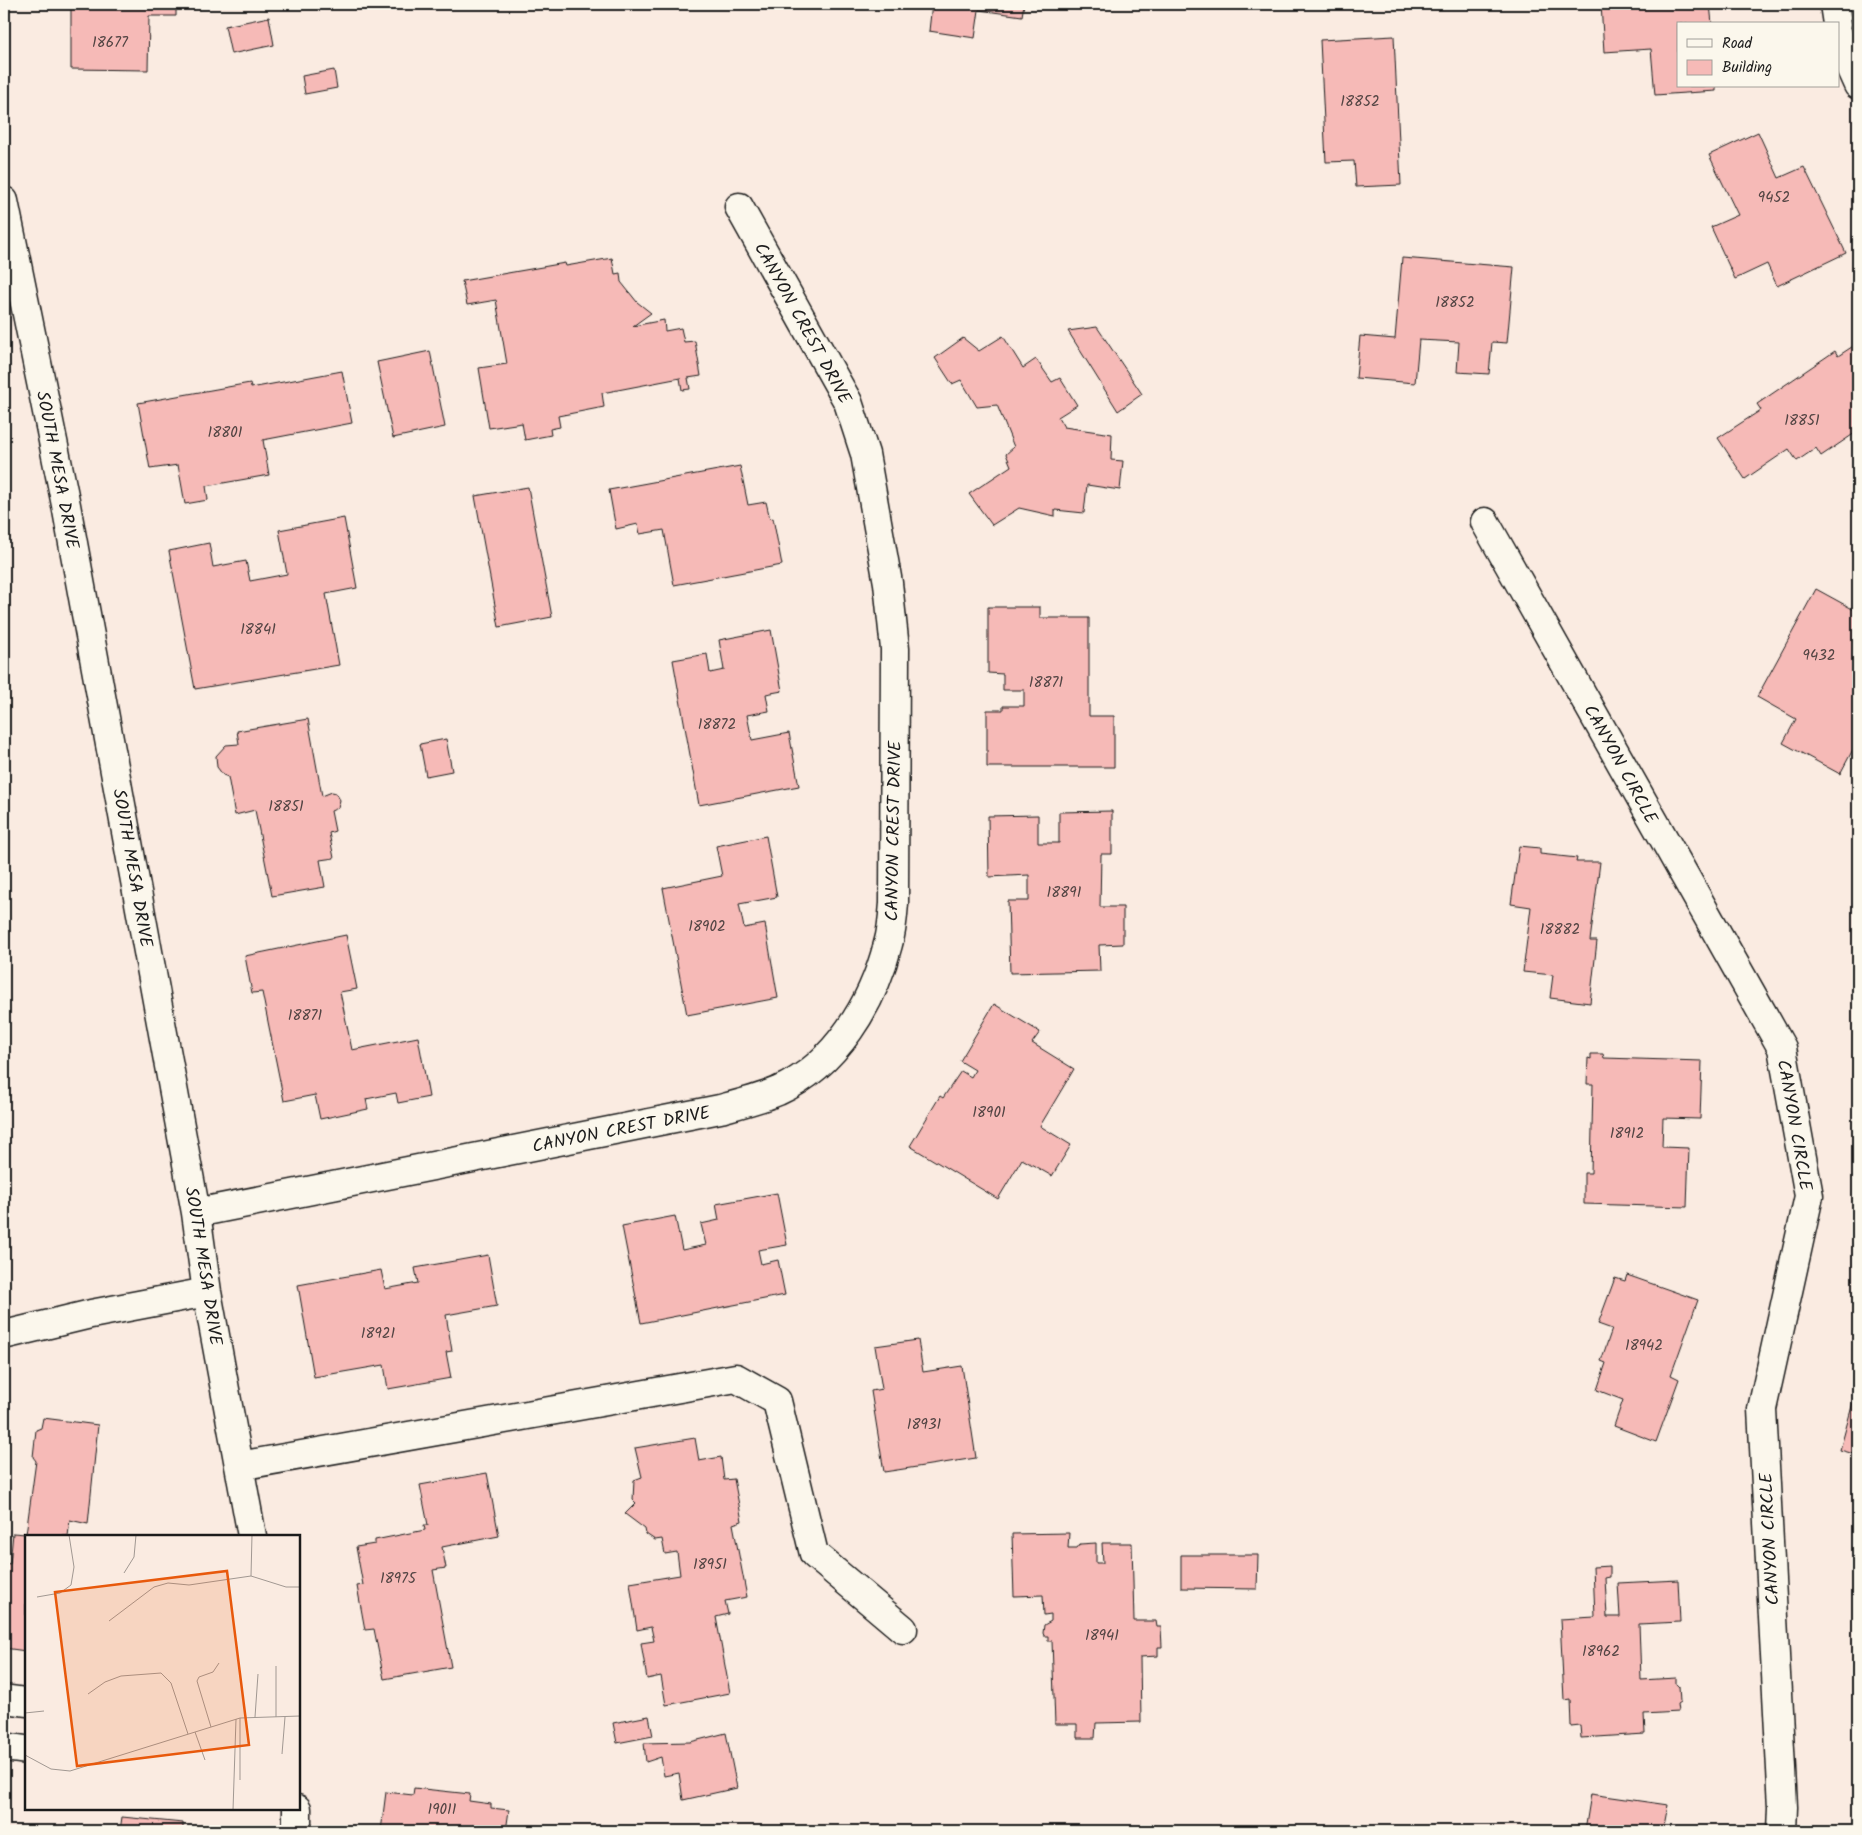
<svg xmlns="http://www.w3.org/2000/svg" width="1862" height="1835" font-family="Kalam,sans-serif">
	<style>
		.building { fill: #f6bab7; stroke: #1c1c1c }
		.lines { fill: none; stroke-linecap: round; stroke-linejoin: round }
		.minor-casing { stroke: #1c1c1c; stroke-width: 31 }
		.minor { stroke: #fbf7ec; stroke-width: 28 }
		.labels { text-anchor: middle; stroke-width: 4; stroke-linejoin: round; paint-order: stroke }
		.number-label { font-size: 15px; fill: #524443 }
		.street-label { font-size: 18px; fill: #1c1c1c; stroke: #fbf7ec }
		.inset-road { fill: none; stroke: #a19892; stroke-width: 1 }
		.view { fill: #e8590c; fill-opacity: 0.15; stroke: #e8590c; stroke-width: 2.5 }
		.inset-edge { fill: none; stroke: #1c1c1c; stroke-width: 2.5 }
	</style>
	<rect width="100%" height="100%" fill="#faebe1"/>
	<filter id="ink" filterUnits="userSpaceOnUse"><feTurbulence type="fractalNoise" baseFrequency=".02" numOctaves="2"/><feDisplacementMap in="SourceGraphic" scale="10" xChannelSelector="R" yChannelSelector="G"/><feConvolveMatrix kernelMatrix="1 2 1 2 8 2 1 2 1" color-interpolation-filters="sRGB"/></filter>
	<g filter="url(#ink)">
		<path class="building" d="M71,4H176V16H149L148,70L71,69Z
			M932,4H1024L1022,16L979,10L975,38L929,31Z
			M1601,4H1710L1712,24H1678V86H1716V91L1655,95L1651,49L1604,52Z
			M269,17L274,45L231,54L225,26Z
			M1394,36L1401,185L1356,187L1354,161L1326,162L1320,40Z
			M334,70L337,88L305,94L302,76Z
			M1758,132L1779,178L1804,167L1846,253L1777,286L1767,264L1735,279L1711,227L1738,215L1709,155Z
			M612,258L615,274L620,273L621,282L637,302L651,313L633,326L664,320L665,331L681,328L684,342L695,341L701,376L688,378L690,389L682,390L680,378L602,393L604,407L558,416L560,427L550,429L551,435L525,440L522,423L489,428L479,368L507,364L496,300L467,305L462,281L565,263L566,266Z
			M1402,258L1514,267L1507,343L1492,342L1489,374L1457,372L1459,342L1419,340L1415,383L1356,378L1360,336L1395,339Z
			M1097,327L1142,394L1118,411L1068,331Z
			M1003,336L1023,368L1036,359L1052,382L1060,378L1077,405L1058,417L1064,427L1112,434L1111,460L1123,461L1120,490L1087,485L1084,513L1055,510V516L1019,508L992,525L969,494L1011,466L1006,454L1014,447L997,405L977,407L961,380L952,384L935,358L963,338L979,351Z
			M1858,343V431L1821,456L1816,448L1797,461L1789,449L1745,479L1718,438L1761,410L1757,404L1835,351L1838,356Z
			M430,351L445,427L393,438L377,362Z
			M342,371L352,423L263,440L269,475L206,486L208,500L185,504L178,465L150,469L138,403L250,383L251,388Z
			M740,466L748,505L766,502L770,519L773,518L782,565L674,585L664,530L640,534L638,524L616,529L609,490Z
			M528,487L552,617L499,627L475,496Z
			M344,518L357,588L326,594L339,665L195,689L169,551L209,543L213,567L246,561L250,581L287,574L279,530Z
			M1816,589L1858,612V705L1855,711L1858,713V740L1840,774L1783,743L1796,719L1757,697Z
			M988,607H1040V618H1089V716H1114V767H987V710H1003V706H1024V690H1003V674L988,673Z
			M771,630L782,691L766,694L769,711L747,715L752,740L789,733L799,786L699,805L673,660L707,654L710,673L724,670L719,640Z
			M308,719L322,796L332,792L336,793L340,800L338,808L331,811L335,831L329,833L334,858L320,860L325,887L272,896L255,810L235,815L228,777L223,775L217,767L216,756L226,745L239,744L237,731Z
			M446,739L452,771L426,776L420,744Z
			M1112,811V854H1101L1100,907H1123V944L1099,945L1100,971L1010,973L1008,901H1029V875L989,877L988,816L1038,815V843H1059V812Z
			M766,836L777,897L739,904L744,928L765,924L778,998L687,1015L663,888L722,876L716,846Z
			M1519,846L1540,848V854L1577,858L1576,862H1600L1590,941H1597L1590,1003L1550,998L1553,975L1523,972L1531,907L1511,904Z
			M346,935L357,989L340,992L352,1050L418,1037L429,1097L398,1103L396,1093L366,1099L368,1109L320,1119L315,1095L284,1101L262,992L252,993L245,956Z
			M994,1004L1040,1032L1032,1043L1074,1069L1040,1126L1071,1145L1052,1176L1022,1159L998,1199L910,1146L940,1096L943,1098L961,1071L971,1077L975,1070L960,1061Z
			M1591,1054H1603L1604,1058L1702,1061L1700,1119L1663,1118L1662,1147L1689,1148L1687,1207L1584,1204V1173H1591L1593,1084H1587L1588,1058L1591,1059Z
			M777,1193L787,1245L758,1250L761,1264L778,1260L785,1295L641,1323L622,1226L675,1216L682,1250L706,1245L701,1224L719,1220L716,1204Z
			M488,1255L497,1306L446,1315L452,1351L446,1352L451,1378L388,1389L384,1365L314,1377L298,1285L381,1270L385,1289L418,1283L415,1268Z
			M1627,1275L1698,1300L1671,1375L1679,1379L1656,1442L1614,1426L1623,1400L1597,1390L1606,1363L1601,1361L1612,1329L1598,1324L1615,1278L1625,1281Z
			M1858,1329V1351L1853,1350Z
			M918,1340L923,1372L962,1366L976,1458L884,1472L871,1391L882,1389L875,1346Z
			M1855,1395L1858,1396V1455L1840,1450Z
			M43,1418L98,1425L88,1524L70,1520L68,1536H26V1651L4,1648V1563L10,1564L13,1533L26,1534L36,1461L33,1457L36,1430L41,1428Z
			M695,1438L699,1461L721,1457L724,1480L734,1479L742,1521L733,1524L747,1597L725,1601L728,1614L716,1617L730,1693L666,1705L661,1676L647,1679L641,1643L654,1641L651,1627L637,1630L630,1583L680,1575L677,1552L665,1554L662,1539L655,1540L646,1534L645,1529L625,1514L636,1503L633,1500L634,1480L642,1477L635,1448Z
			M487,1473L499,1536L442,1547L446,1568L433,1570L451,1667L384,1679L374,1629L365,1630L357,1586L363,1585L356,1547L375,1544V1540L425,1530L424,1525H428L420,1485Z
			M1069,1533L1068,1548H1077L1080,1544L1096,1543V1563H1103L1102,1543H1132L1134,1621H1156L1157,1627H1161L1162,1647H1158V1656L1140,1657L1141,1722L1096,1723L1095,1738H1077V1724H1055L1052,1641H1048V1636H1044L1043,1633L1044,1625L1051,1621V1614L1044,1615L1043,1595L1014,1596L1012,1534Z
			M1181,1555H1258L1257,1589L1181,1588Z
			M1610,1566V1577L1605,1578L1607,1617H1620L1618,1583L1678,1580L1680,1622L1639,1624L1641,1680L1676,1678V1684L1679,1687L1680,1702L1677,1704L1678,1712L1644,1714L1645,1734L1581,1738L1580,1725L1571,1726L1570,1699L1564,1700L1560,1619L1595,1617L1593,1567Z
			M649,1716L653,1736L617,1743L613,1723Z
			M726,1733L737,1788L683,1800L679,1773L664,1776L661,1757L646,1762L644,1743L690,1742Z
			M414,1788L470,1794L469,1801L491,1804V1808L509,1810L506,1831H381L386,1792L413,1795Z
			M1591,1794L1668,1805L1663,1831H1585Z
			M122,1817L183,1823V1831H120Z"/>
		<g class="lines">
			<g class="minor-casing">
				<path id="minor" d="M1834,4L1837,24
					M1838,34L1840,45L1858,85
					M4,201L66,505L196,1213L207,1292L252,1536
					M1485,522L1782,1048L1809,1196L1762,1409L1783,1807L1782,1831
					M196,1213L720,1109C739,1104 759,1099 778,1091C836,1065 873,1003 888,944C892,931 893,916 894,903L895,649L888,583L865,454L848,402L739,207
					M4,1335L91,1314L207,1292
					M239,1466L736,1378L777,1401L814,1554L903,1629
					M4,1699L26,1702
					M4,1747L26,1750
					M297,1831V1809"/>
			</g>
			<use href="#minor" class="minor"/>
		</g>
	</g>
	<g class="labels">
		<g class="number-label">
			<text x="110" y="47">18677</text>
			<text x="1360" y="106">18852</text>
			<text x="1774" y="202">9452</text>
			<text x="1455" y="307">18852</text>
			<text x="1802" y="425">18851</text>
			<text x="225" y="437">18801</text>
			<text x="258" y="634">18841</text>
			<text x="1819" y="660">9432</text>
			<text x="1046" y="687">18871</text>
			<text x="717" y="729">18872</text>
			<text x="286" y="811">18851</text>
			<text x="1064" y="897">18891</text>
			<text x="707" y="931">18902</text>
			<text x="1560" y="934">18882</text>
			<text x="305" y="1020">18871</text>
			<text x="989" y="1117">18901</text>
			<text x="1627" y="1138">18912</text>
			<text x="378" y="1338">18921</text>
			<text x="1644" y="1350">18942</text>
			<text x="924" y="1429">18931</text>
			<text x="710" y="1569">18951</text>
			<text x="398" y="1583">18975</text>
			<text x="1102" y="1640">18941</text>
			<text x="1601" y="1656">18962</text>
			<text x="442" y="1814">19011</text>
		</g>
		<g class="street-label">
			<text transform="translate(803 323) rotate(61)" y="6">CANYON CREST DRIVE</text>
			<text transform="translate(58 470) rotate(79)" y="6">SOUTH MESA DRIVE</text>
			<text transform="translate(1621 764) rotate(61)" y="6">CANYON CIRCLE</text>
			<text transform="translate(893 831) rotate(-89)" y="6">CANYON CREST DRIVE</text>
			<text transform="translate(133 868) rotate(80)" y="6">SOUTH MESA DRIVE</text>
			<text transform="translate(1795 1125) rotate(80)" y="6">CANYON CIRCLE</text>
			<text transform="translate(621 1129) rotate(-11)" y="6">CANYON CREST DRIVE</text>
			<text transform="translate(204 1266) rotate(81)" y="6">SOUTH MESA DRIVE</text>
			<text transform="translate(1769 1539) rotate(-93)" y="6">CANYON CIRCLE</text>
		</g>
	</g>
	<g transform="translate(25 1535)">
		<rect width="275" height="275" fill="#faebe1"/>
		<path class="inset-road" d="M99,38L109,22L111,0M226,41L227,0M12,62L35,58L46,50L49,32L44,0M84,86L129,52L143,48L164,50L226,41L261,52H275M63,159L80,147L96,141L136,138L146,148L163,199M0,178L19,176M230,182L233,139M251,182V131M215,183V245M186,192L172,146L174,142L188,137L194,128M170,197L180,225M257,219L260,182M0,220L26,234L45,236L215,183L275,181M208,275L211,184"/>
		<path class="view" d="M202,36L224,210L52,231L30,57Z"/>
		<rect width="275" height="275" class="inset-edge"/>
	</g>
	<rect width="1862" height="1835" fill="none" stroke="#fbf7ec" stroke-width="20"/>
	<rect x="10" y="10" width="1842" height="1815" fill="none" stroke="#1c1c1c" stroke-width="2" filter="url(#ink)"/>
	<rect x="1677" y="22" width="162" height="65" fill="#fbf7ec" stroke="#a29f99"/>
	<rect x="1687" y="39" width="25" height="8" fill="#fbf7ec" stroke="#a29f99"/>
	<text x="1722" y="48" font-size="15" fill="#1c1c1c">Road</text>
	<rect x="1687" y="60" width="25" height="15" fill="#f6bab7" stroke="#a29f99"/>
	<text x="1722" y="72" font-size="15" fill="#1c1c1c">Building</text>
</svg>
